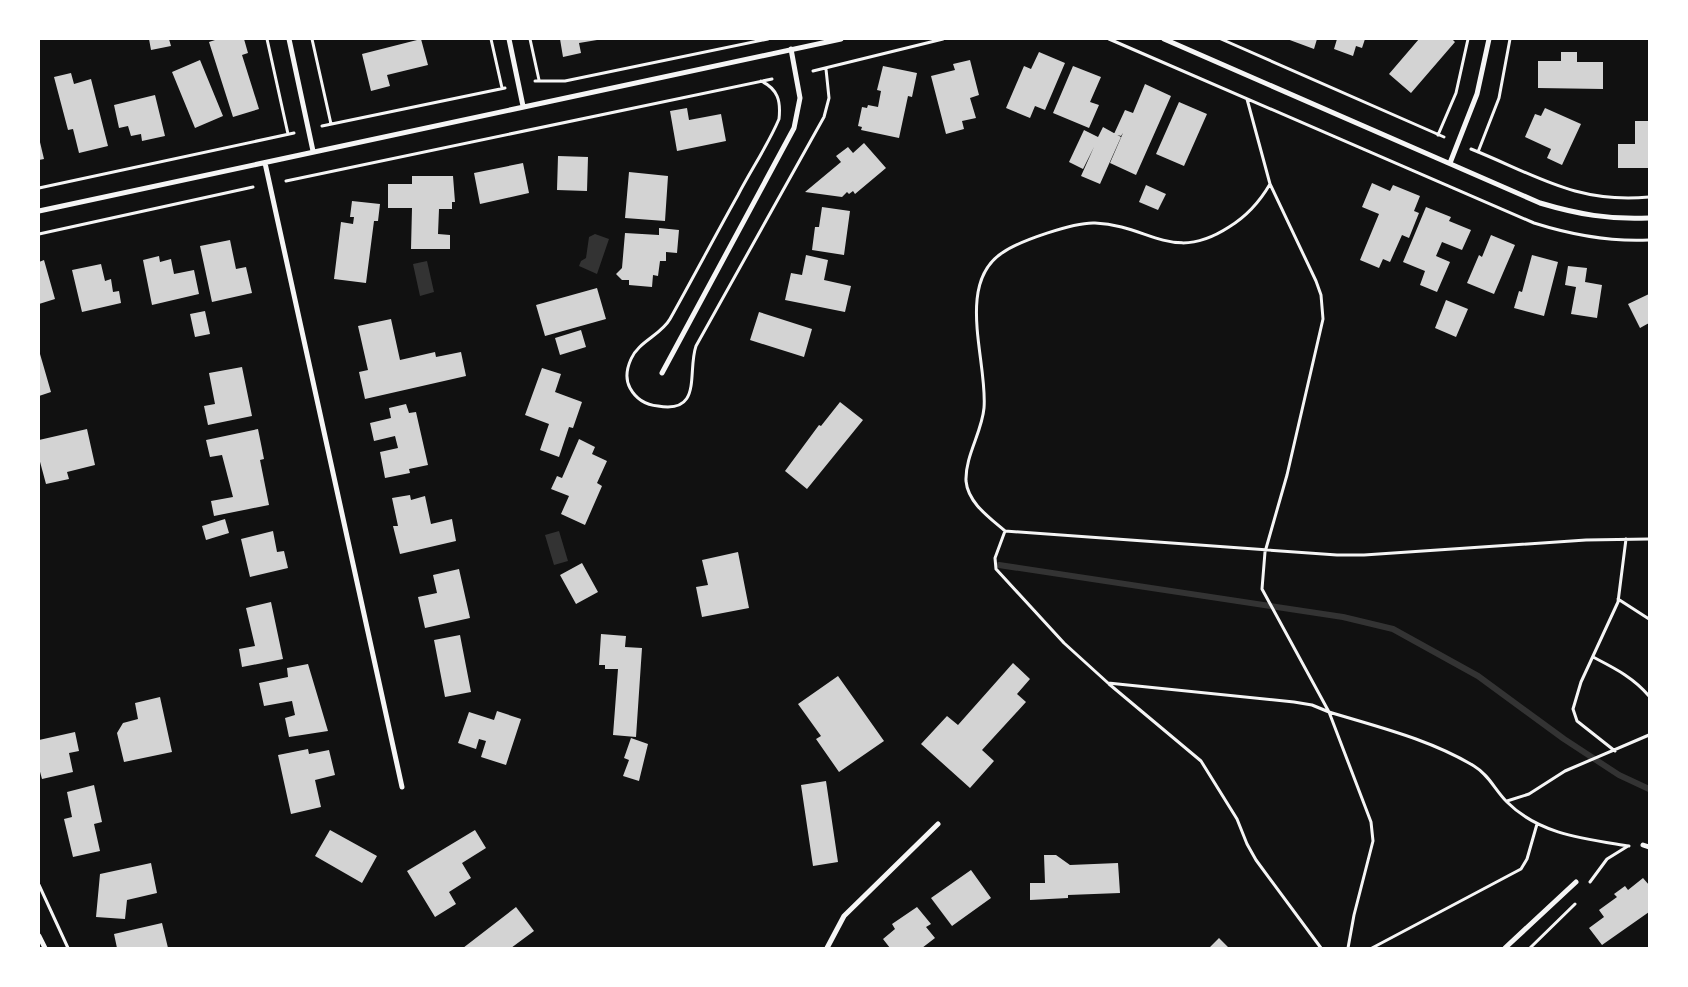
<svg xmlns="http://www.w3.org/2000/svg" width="1688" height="987" font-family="Quicksand,sans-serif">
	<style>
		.water { fill: #333 }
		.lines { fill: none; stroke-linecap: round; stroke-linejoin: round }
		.stream { stroke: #333; stroke-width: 6 }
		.building { fill: #d3d3d3 }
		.path { stroke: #f5f5f5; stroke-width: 3 }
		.minor { stroke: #f5f5f5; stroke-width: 5 }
	</style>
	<rect width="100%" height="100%" fill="#111"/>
	<path class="water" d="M595,234L609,239L597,274L579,266L581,261L586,258L589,237Z
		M427,261L434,292L420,296L413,264Z
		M559,531L568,561L554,565L545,535Z"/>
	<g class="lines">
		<path class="stream" d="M999,565L1343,617L1393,629L1478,676L1564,739L1619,775L1649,789"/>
	</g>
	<path class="building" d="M149,39H169L171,46L151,50Z
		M218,39H244L248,53L242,55L259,109L233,117L209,42Z
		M421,39L428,65L387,75L390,86L371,91L362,54Z
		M560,39H597V40L579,43L581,53L563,57Z
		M1287,39H1317L1314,49Z
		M1337,39H1365L1362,48L1356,46L1353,56L1334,49Z
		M1419,39H1452L1455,42L1411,93L1389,74Z
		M1039,52L1065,63L1045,110L1035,106L1030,118L1006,108L1024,66L1031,69Z
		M1561,52H1577V62H1603V89L1538,88V61H1561Z
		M200,60L223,116L195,128L172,72Z
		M970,60L979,95L970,98L976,118L962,121L964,129L946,134L931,76L955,70L953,64Z
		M883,66L917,73L912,97L908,96L899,138L861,130L862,127L858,126L862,107L867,108L868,105L878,107L881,91L877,90Z
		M1073,66L1101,77L1090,102L1099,105L1089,128L1053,113Z
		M71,73L74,84L91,79L108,146L79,153L73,129L68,130L54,77Z
		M1145,84L1171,96L1136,175L1110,163L1123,133L1121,136L1114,134L1125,110L1133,113Z
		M155,95L165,136L142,141L141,134L131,136L128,126L119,128L114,105Z
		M1179,102L1207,114L1184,166L1156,154Z
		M687,108L689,120L721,114L726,141L677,151L670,111Z
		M1545,108L1581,124L1562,165L1547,158L1551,149L1525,137L1535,114L1541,116Z
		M1635,121H1649V168H1618V144H1635Z
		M1103,127L1121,137L1100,184L1081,176L1094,147L1083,169L1069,162L1084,130L1098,137Z
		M39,138L44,159L39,160Z
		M864,143L886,168L855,194L853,191L849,194L847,192L842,197L805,192L841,162L836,156L848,147L853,153Z
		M558,156L588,157L587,191L557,190Z
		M523,163L529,193L480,204L474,173Z
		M629,172L668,176L665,221L625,218Z
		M412,176H453L455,202H452V209H439L438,234L450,235V249H411L412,208H388V184H412Z
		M1372,183L1390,191L1393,185L1420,196L1414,211L1419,213L1409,238L1402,235L1390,262L1383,259L1379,268L1360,260L1379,214L1362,207Z
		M1146,185L1166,194L1158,210L1139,202Z
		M352,201L380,204L378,221H374L366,283L334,279L341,222L353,224L354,217H350Z
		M822,207L850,211L844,255L812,250L815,227H819Z
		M1426,207L1451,217L1449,221L1471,230L1462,250L1442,242L1436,256L1450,262L1437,292L1420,285L1425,271L1403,262Z
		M659,228L679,230L677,253L666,252V261H660L658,276L653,275L652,287L629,285V280H622L616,274L622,268L625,233L659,235Z
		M1491,235L1515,245L1494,294L1467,283L1479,255L1482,257Z
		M230,240L236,269L246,267L252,293L212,302L200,246Z
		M806,255L828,260L824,280L851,286L845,312L785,300L791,273L802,275Z
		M1532,255L1558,262L1544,316L1514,308L1519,291L1522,292Z
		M159,256L160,262L171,259L174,274L194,270L199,294L152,305L143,260Z
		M44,260L55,299L39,304V262Z
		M101,264L105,281L111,279L113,292L119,291L121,303L82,312L72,270Z
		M1568,266L1587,268L1585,282L1602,285L1597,318L1571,314L1576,287L1565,285Z
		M597,288L606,319L545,336L536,305Z
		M1649,294V323L1640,328L1628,304Z
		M1446,300L1468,309L1456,337L1435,328Z
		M205,311L210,334L195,337L190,314Z
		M759,312L812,329L804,357L750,340Z
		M391,319L400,360L435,352L436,357L461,352L466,376L365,399L359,372L368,370L358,326Z
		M581,330L586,347L560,355L555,338Z
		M40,354L51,392L39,396V355Z
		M242,367L252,416L208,425L204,406L215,404L209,373Z
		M542,368L561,374L555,392L582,402L573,428L569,427L559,457L540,450L549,424L525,415Z
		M840,402L863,420L807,489L785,471L819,425L821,426Z
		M406,404L409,413L416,412L428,465L409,469L410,473L385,478L380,452L398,448L395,436L374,441L370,423L391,418L389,408Z
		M87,429L95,465L67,472L69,479L46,484L39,458V440Z
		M258,429L264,459L260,460L269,505L214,516L211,501L233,497L222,455L210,457L206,440Z
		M579,439L595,447L592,454L607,461L597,483L602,486L585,525L561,514L569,496L551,489L557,476L562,478Z
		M410,495L411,500L425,496L431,524L452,519L456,541L400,554L393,526H398L392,498Z
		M225,519L229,533L206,540L202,526Z
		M273,531L277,552L284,551L288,568L250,577L241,539Z
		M738,552L749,608L702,617L696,587L708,585L702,560Z
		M582,563L598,592L576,604L560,575Z
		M459,569L470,618L425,628L418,597L437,593L433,575Z
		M271,602L283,659L242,667L239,649L255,646L246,608Z
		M601,634L626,636L625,647L642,648L636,737L613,735L618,669H605V665H599Z
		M460,635L471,692L445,697L434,640Z
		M1013,663L1030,679L1017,694L1026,702L982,750L994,761L970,788L921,744L947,716L958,725Z
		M308,664L328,731L289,737L285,718L295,715L292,701L264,706L259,683L288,677L287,668Z
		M838,676L884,741L839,772L816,739L821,736L798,704Z
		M160,697L172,752L124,762L117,733L123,723L138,719L135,703Z
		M497,711L521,719L506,765L481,757L486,741L479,739L476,749L458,743L469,712L494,720Z
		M75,732L79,751L69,753L73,772L42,779L39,768V740Z
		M631,738L648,744L639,781L623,776L629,760L624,758Z
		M308,749L309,754L329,750L335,775L315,780L321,807L291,814L278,755Z
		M826,781L838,862L813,866L801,785Z
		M94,785L102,822L94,824L100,851L73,857L64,819L72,817L67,792Z
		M330,830L377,856L362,883L315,856Z
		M475,830L486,848L462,863L471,878L449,892L456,904L435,917L407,871Z
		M1044,855H1056L1070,865L1118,863L1120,893L1068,895V898L1030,900V883H1045Z
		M151,863L157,893L127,900L125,919L96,917L100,874Z
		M971,870L991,898L952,926L931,898Z
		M1643,878L1649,885V912L1602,945L1589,928L1604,917L1599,910L1617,897L1614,894L1625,886L1628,890Z
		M516,907L534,931L511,948H463Z
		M917,907L931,924L926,927L935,938L922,948H890L883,939L895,929L892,924Z
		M162,923L168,948H117L114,934Z
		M1219,938L1229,948H1209Z"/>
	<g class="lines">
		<path class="path" d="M267,39L288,134
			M312,39L331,124
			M491,39L502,88
			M530,39L539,80
			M1109,39L1534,223C1572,235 1609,242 1649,240
			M1221,39L1444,137
			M813,71L943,39
			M535,81H565L768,39
			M761,81C778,89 781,101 779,119C768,145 751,170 738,195C715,236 693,278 670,319C661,335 638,342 631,359C627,368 625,379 630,388C636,399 646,405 658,406C703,414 687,372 696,346L824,117L829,98L826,69
			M1247,99L1270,184L1316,281L1321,295L1323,319L1287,475L1265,552L1262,589L1329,712C1378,727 1429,739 1474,766C1489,775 1495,790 1507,802C1540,835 1586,839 1629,846
			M322,126L505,88
			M1438,135L1456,93L1468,39
			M1471,149C1536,175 1576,204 1649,197
			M1478,152L1499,98L1510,39
			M286,181L772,79
			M1270,184C1259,203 1247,216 1229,227C1172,264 1150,225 1095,223C1074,222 1019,241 1002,253C955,284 988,363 984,408C982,432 965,456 966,481C968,503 990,518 1005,531L1337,555H1364L1586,540L1649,539
			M39,188L294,133
			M39,234L253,187
			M1005,531L995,558L996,569L1064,643L1108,683L1294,702L1312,705L1329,712L1371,822L1373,841L1354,915L1348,948
			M1618,599L1649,619
			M1593,657C1614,668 1633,677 1649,696
			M1109,684L1201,761L1237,819L1247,844L1256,860L1321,948
			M1615,751L1577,721L1573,709L1581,682L1618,602L1626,539
			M1507,801L1529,794L1565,771L1649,735
			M1590,882L1607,859L1628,846
			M39,885L68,948
			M1372,948L1521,869L1527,859L1537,824
			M1530,948L1575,904"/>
		<path class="minor" d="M289,39L313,151
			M509,39L523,106
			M1164,39L1540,203C1577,214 1610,220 1649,218
			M265,163L402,787
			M1450,163L1477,94L1489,39
			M39,211L841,39
			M662,373L794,128L800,98L791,49
			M1643,845L1649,847
			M39,936L45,948
			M827,948L844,916L938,824
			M1505,948L1576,882"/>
	</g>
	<rect width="1688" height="987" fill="none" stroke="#ffffff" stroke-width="80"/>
</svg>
